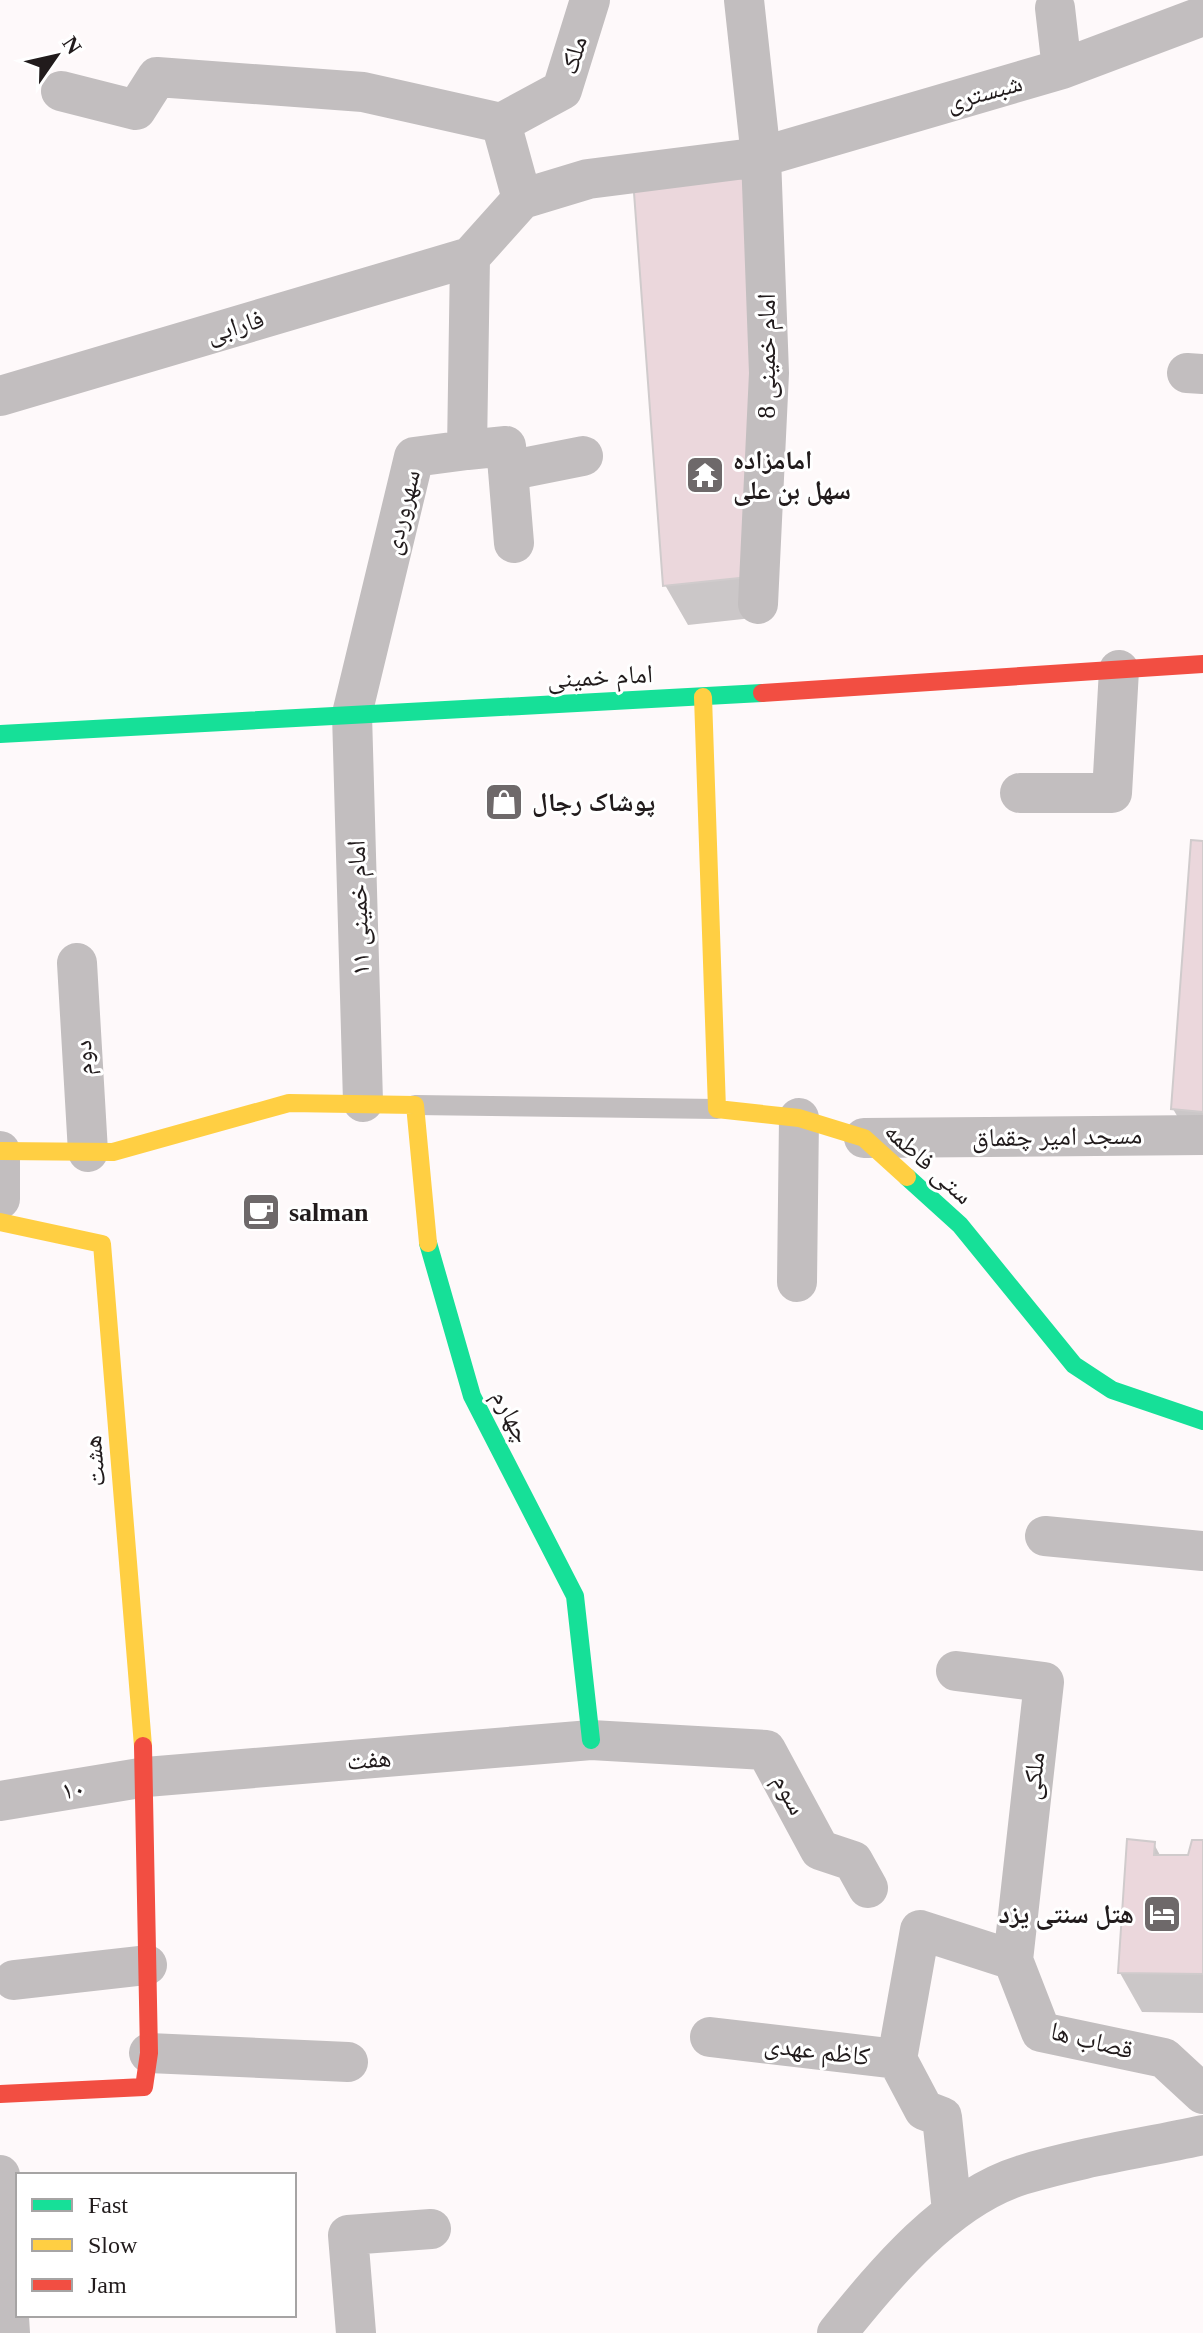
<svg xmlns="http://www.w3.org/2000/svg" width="1203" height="2333" font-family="'Times New Roman','Noto Naskh Arabic',serif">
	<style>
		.shadow { fill: #0003 }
		.building { fill: #ebd7dc; stroke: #d0cbcc; stroke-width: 2 }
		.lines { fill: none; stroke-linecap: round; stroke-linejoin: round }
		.lane { stroke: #c2bebf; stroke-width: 20 }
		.street { stroke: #c2bebf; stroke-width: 40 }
		.fast { stroke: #16e098; stroke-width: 18 }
		.slow { stroke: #ffcf43; stroke-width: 18 }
		.jam { stroke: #f24e42; stroke-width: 18 }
		.labels { text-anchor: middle; stroke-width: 6; stroke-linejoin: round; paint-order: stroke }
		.street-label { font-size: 26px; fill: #211b1c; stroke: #fff }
		.poi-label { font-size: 26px; font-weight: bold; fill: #211b1c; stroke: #fff; text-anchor: start }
	</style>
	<rect width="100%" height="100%" fill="#fef9fa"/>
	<path class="shadow" d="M747,165L770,616L688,625L665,585Z
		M1203,844V1149L1196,1148L1173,1109Z
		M1203,1842V2013L1142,2012L1120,1973L1154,1844L1161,1857H1189Z"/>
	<path class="building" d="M748,162L761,372L749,577L663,586L633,179Z
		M1191,840L1203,841V1112L1171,1109Z
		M1127,1839L1155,1842L1154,1855H1188L1192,1840H1203V1974L1118,1973Z"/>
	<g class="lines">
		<path class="lane" d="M415,1105L717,1109"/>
		<path class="street" d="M744,0L761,157L769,373L758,604
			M1055,8L1062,69
			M61,91L136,110L157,77L363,92L501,123L522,199
			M501,123L562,90L590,0
			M470,257L522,199L588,179L761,157L1062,69L1203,16
			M1187,373L1203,374
			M0,396L470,257
			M467,450L506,446L514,543
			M508,471L583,456
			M1020,793H1112L1119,670
			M77,963L88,1152
			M363,1102L352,714L414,457L467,450L470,257
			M864,1138L1203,1135
			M0,1199V1151
			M797,1282L799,1118
			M1045,1536L1203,1551
			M956,1671L1044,1682L1013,1960
			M0,1801L146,1777L591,1740L766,1750L820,1850L853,1861L868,1888
			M14,1980L147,1965
			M710,2037L897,2059L924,2110L942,2117L952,2211
			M149,2053L348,2062
			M897,2059L920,1930L1013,1960L1041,2032L1164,2058L1203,2094
			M0,2175L10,2333
			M356,2333L348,2235L431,2229
			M837,2333C885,2274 947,2198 1022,2175C1081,2157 1143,2148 1203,2135"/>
		<path class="fast" d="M0,734L762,693
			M907,1177L960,1225L1074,1365L1112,1390L1203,1421
			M428,1243L472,1396L575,1596L591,1740"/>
		<path class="slow" d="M703,697L717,1109L799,1118L864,1138L907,1177
			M0,1151L113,1152L289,1103L415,1105L428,1243
			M0,1222L102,1244L143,1746"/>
		<path class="jam" d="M762,693L1203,664
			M0,2094L144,2087L149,2053L143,1746"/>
	</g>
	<defs>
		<g id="temple-square" transform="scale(2)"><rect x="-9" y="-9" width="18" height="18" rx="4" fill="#6e696a" stroke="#fff"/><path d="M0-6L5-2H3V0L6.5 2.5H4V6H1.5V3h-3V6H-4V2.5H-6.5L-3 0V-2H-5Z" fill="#fff"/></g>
		<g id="shop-square" transform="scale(2)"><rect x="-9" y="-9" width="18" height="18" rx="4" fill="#6e696a" stroke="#fff"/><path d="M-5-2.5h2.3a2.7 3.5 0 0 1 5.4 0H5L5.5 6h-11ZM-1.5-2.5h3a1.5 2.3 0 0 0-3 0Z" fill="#fff"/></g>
		<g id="cafe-square" transform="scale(2)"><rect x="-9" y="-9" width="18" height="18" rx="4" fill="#6e696a" stroke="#fff"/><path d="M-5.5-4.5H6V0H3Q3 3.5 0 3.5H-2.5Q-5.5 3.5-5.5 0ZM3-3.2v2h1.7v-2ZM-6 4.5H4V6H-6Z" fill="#fff"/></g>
		<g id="hotel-square" transform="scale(2)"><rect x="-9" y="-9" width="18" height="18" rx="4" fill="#6e696a" stroke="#fff"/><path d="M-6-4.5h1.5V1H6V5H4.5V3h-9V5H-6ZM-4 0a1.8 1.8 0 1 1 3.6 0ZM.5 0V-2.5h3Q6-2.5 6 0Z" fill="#fff"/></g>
	</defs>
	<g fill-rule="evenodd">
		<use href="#temple-square" x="705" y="475"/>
		<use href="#shop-square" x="504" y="802"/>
		<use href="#cafe-square" x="261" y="1212"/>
		<use href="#hotel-square" x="1162" y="1914"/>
	</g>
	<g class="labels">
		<g class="street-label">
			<text transform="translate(573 55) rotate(-73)" y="9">ملک</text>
			<text transform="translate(984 92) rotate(-16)" y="9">شبستری</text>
			<text transform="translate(235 326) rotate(-17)" y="9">فارابی</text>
			<text transform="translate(766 356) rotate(-90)" y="9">امام خمینی 8</text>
			<text transform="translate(401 512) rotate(-76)" y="9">سهروردی</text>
			<text transform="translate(600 676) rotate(-3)" y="9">امام خمینی</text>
			<text transform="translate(358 908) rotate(-92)" y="9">امام خمینی ۱۱</text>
			<text transform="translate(83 1058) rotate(-93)" y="9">دوم</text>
			<text transform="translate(1057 1136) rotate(-1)" y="9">مسجد امیر چقماق</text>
			<text transform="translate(929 1163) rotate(42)" y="9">ستی فاطمه</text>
			<text transform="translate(512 1416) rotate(63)" y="9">چهارم</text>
			<text transform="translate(94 1461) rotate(-95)" y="9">هشت</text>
			<text transform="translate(369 1759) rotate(-5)" y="9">هفت</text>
			<text transform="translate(1033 1776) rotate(-84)" y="9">ملکی</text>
			<text transform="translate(73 1789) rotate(-9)" y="9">۱۰</text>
			<text transform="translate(790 1794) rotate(62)" y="9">سوم</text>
			<text transform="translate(1092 2040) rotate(14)" y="9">قصاب ها</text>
			<text transform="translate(817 2050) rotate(7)" y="9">کاظم عهدی</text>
		</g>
		<g class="poi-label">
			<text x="733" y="469">امامزاده<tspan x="733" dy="30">سهل بن علی</tspan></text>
			<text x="532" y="811">پوشاک رجال</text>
			<text x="289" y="1221">salman</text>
			<text x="1134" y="1923" text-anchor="end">هتل سنتی یزد</text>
		</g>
	</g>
	<rect x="16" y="2173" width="280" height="144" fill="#ffffff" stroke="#a6a4a4" stroke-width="2"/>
	<rect x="32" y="2199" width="40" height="12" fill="#16e098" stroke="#a6a4a4" stroke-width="2"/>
	<text x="88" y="2213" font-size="24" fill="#211b1c">Fast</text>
	<rect x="32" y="2239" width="40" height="12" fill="#ffcf43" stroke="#a6a4a4" stroke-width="2"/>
	<text x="88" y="2253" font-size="24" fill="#211b1c">Slow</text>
	<rect x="32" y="2279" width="40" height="12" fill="#f24e42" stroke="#a6a4a4" stroke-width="2"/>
	<text x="88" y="2293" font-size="24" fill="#211b1c">Jam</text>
	<g transform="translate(56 56) rotate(56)" stroke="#ffffff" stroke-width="6" paint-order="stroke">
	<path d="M0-6L14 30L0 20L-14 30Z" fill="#211b1c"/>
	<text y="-12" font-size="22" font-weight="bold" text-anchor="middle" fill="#211b1c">N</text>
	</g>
</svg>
